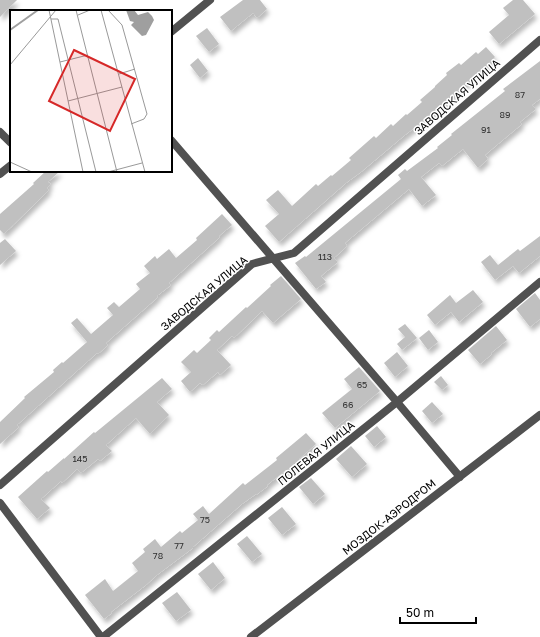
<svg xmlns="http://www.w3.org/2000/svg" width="540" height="637" font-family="'Golos Text',sans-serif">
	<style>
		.building { fill: #c0c0c0; filter: url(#shadow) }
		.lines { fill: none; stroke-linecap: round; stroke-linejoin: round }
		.street { stroke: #515151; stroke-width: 8 }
		.labels { text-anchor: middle; stroke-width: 3; stroke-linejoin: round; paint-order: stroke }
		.number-label { font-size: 9px; fill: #303030 }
		.street-label { font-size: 11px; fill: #000; stroke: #fff }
		.inset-river { fill: none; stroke: #9f9f9f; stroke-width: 2 }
		.inset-road { fill: none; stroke: #999; stroke-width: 1 }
		.view { fill: #d62828; fill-opacity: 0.15; stroke: #d62828; stroke-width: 2 }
		.inset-edge { fill: none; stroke: #000; stroke-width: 2 }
	</style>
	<defs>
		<filter id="shadow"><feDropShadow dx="2.5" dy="4.5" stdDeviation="2" flood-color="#0004"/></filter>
	</defs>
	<rect width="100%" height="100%" fill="#fff"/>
	<path class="building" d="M0,0H17L0,17Z
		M243,0H260L267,9L257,18L253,13L231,31L220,17Z
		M513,0H523L535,14L499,44L489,32L509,15L503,8Z
		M207,28L219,44L209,52L196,36Z
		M486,47L495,57L487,65L419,125H418L405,135L361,172L346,183L279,242L265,226L279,214L266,200L278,190L292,206L316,184L318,186L331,175L332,176L351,160L349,158L374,136L376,138L391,124L393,126L406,114L407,115L422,102L420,100L435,87V86L447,75L446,73L459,63L461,65L476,52L478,54Z
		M198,58L208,71L200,78L190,65Z
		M540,61V99L532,105L536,109L520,122L522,124L485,155L488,159L478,168L463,149L442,166L439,163L421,177L436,195L422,206L409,189L345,243L347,246L334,258L338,262L321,276L326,282L316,289L295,263L305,256L306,257L401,179L398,175L405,169L407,171L438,148L437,147L452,135L451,134L505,91L503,89Z
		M46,171H60L48,182L51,184L47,188L49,190L4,234L0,230V214L34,184L33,183Z
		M222,214L232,225L219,236L220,237L169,283L171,285L157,296L158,297L149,305L106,343L108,345L98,354L97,353L17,425L19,427L0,444V422L25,398L24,397L54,372L53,370L62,362L63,363L87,342L71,323L77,318L91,334L113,315L107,308L114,302L119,307L140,289L136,284L150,273L144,266L155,256L157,259L169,249L176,258L197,240L196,238Z
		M540,236V256L519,273L513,266L495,280L481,262L490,255L498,265L518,249L520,251Z
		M5,239L16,251L0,265V243Z
		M281,276L301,299L273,323L262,311L234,338L232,336L217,350L231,365L220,375L218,372L203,385L200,383L190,392L181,381L191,372L181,362L194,350L197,353L211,340L209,338L217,330L219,332L246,307L247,308L271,286L270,285Z
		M473,290L483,302L459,322L451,312L435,325L427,315L450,295L456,303Z
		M535,293L540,300V319L530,327L516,309Z
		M405,324L417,338L402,350L397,344L405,337L398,329Z
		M496,326L507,340L491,353L492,354L480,364L468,350Z
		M429,330L438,342L428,350L419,338Z
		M397,352L408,366L395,377L384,363Z
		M359,367L380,391L335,428L322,413L352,389L344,379Z
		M441,376L448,385L442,390L434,382Z
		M162,378L172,389L157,402L169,415L150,434L136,418L106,445L112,451L100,461L98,459L81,473L77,469L62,483L61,481L41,499L50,508L37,519L18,497L47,471L48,472L64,458V459L94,432L95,433Z
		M432,402L443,414L432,423L422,411Z
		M377,426L386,437L374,447L365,436Z
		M306,433L316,444L299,459L300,460L288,471L286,470L267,485L268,486L256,495V494L242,504L193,547V548L157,575L146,585L111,612L112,613L104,619L85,595L105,579L113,591L138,571L132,563L145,552L143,549L155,539L161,547L180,531L182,533L198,520L193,514L203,506L209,514L243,483L245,485L277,460L276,458Z
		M351,446L367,464L352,477L336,459Z
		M311,478L325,494L313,504L299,487Z
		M282,507L296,524L282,535L268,518Z
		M247,536L262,554L252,562L237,544Z
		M213,562L225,578L211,590L198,574Z
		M177,592L191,610L176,621L162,603Z"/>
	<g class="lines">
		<path class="street" d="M171,32L210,0
			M0,132L11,143
			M171,140L397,402L460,477
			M0,174L11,165
			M0,485L252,264L294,253L540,40
			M0,503L101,637
			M103,637L397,402L540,282
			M251,637L540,415"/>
	</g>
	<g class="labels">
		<g class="number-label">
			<text x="520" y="98">87</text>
			<text x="505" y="118">89</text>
			<text x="486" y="133">91</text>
			<text x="325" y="260">113</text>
			<text x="362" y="388">65</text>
			<text x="348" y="408">66</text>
			<text x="80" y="462">145</text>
			<text x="205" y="523">75</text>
			<text x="179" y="549">77</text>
			<text x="158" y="559">78</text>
		</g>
		<g class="street-label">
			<text transform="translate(457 97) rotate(-41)" y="4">ЗАВОДСКАЯ УЛИЦА</text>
			<text transform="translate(204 293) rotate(-40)" y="4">ЗАВОДСКАЯ УЛИЦА</text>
			<text transform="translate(316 453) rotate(-39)" y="4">ПОЛЕВАЯ УЛИЦА</text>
			<text transform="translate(389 517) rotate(-38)" y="4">МОЗДОК-АЭРОДРОМ</text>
		</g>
	</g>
	<g transform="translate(10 10)">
		<rect width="162" height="162" fill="#fff"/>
		<path d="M116,0H124L128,5L138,2L142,6L144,10L136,25L132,26L121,15L124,12L120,11Z" fill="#9f9f9f"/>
		<path class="inset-river" d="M0,20L28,0"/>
		<path class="inset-road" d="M39,0L73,162M66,0L107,162M91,0L135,162M98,0L112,15L137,104L134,109L121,114M68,5L80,0M41,9H48L86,162M50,52L78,45M0,55L46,0M109,64L125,59M58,91L112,77M0,152L22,162M98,162L132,153"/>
		<path class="view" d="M64,40L125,69L100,121L39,91Z"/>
		<rect width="162" height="162" class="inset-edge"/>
	</g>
	<path d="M400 617v6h76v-6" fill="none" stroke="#000000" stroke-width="2"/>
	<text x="406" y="617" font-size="12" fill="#000000" stroke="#ffffff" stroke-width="3" paint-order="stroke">50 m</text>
</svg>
